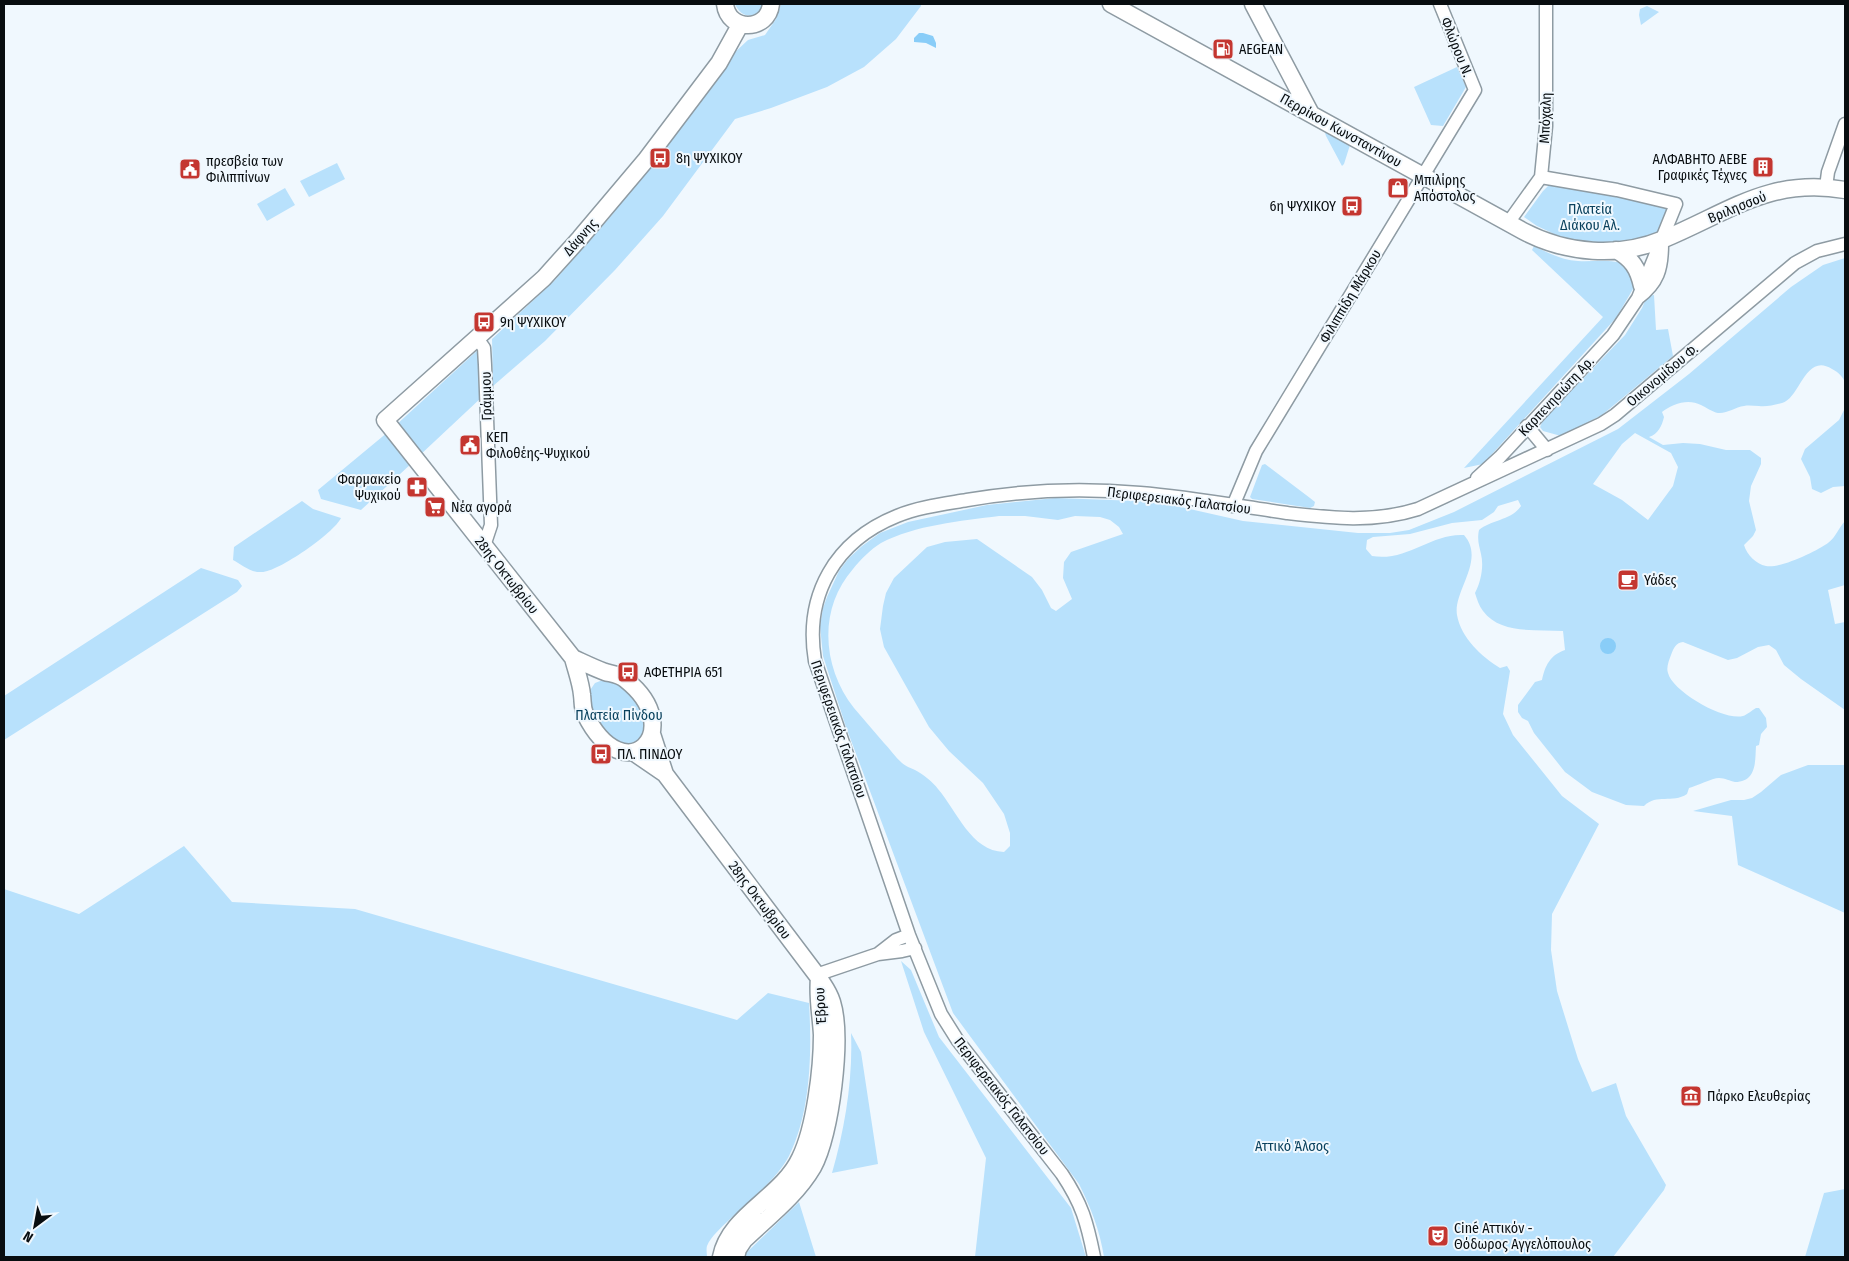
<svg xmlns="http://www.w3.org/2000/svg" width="1849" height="1261" font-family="'Fira Sans Condensed',sans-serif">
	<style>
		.green { fill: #b8e1fc; fill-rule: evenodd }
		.water { fill: #89cdf8 }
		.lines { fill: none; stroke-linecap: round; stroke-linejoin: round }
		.minor-casing { stroke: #8e9ba3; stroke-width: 15 }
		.major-casing { stroke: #8e9ba3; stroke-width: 19 }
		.minor { stroke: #fff; stroke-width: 12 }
		.major { stroke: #fff; stroke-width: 16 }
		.labels { text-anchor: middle; stroke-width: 4; stroke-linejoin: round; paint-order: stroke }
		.street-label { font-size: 14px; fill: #080d10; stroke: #f0f8fe }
		.poi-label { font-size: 14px; fill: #080d10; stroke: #f0f8fe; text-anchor: start }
		.park-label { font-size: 14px; fill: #09415d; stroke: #f0f8fe }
	</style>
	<rect width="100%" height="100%" fill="#f0f8fe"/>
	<path class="green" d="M735,4H764C758,20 741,19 735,4Z
		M781,4H921V6L896,39L864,67L827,87L771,108L735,119L663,216L615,270L545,341L493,386L492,339L555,280L611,216L676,132L732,55L748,40L765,35L776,19Z
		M1647,6L1659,12L1641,25L1639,15L1640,9Z
		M1457,67L1466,87L1443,126L1431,125L1414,87Z
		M1327,131L1350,145L1344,164L1342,166L1326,136L1325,133Z
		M337,163L345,179L309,197L300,181Z
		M1550,184L1670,204L1658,235L1651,238L1600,245L1565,239L1537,226L1524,217L1543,191Z
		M285,188L295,205L267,221L257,204Z
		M1534,246C1548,253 1562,260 1578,261C1595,262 1612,258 1628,266L1634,285L1633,289L1616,318L1483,464L1464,468L1603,317L1532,250Z
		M1845,258V382C1843,377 1838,372 1832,369C1805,352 1800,399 1782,403C1774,405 1766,407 1759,406C1754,406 1749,405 1744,406C1735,407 1727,414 1718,413C1712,412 1706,407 1701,405C1688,398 1672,404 1662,412L1664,417C1662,426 1658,434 1649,437L1663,445L1683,443L1700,444L1726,450H1750L1761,458V464L1751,486L1749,501L1756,530L1753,536L1744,545C1747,555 1756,564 1766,566C1780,569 1817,551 1828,543C1836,537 1839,527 1845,521V585L1828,590L1835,624L1845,622V710L1801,679L1784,665L1776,650L1769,645L1758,647L1737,658L1728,660L1683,642C1676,643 1674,647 1671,655C1669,660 1666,668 1668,673C1673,692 1724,721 1743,716C1747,715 1752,710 1756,708H1759L1766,718L1767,727L1761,734L1759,745L1756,746C1755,761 1757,782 1735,782C1730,781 1725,778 1719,778C1712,778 1697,786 1689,788L1687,794C1672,804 1657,793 1644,806L1626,805L1592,792L1565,772L1534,733L1528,721L1522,718L1518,712V705L1535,682L1542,680C1545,666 1550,655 1565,650L1563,631C1537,629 1501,635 1483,611C1479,606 1477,599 1475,593C1481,582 1484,566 1481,554C1479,545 1477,540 1479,530C1491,520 1512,520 1521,506L1518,500L1498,506L1494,512L1482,520L1452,523L1410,534L1373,537L1367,540L1366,549L1372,556C1407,562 1431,533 1464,535C1486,560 1453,591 1457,615C1461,638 1482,657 1500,668L1507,666L1510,671L1503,714L1513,735L1562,796L1599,824L1552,914L1551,950L1557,991L1578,1059L1592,1092L1616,1083L1626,1116L1666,1185L1664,1190L1613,1257H1104C1100,1231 1091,1208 1079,1184L953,1013L846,727L823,656L820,626L823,608L827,597L839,571L848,559L862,546L880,533L908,522L987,505L1055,498L1139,501L1172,505L1243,521L1358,533H1390L1409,530L1454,512L1618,429L1689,374L1791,287L1823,265ZM1635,433L1671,453L1678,467L1673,486L1648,520L1622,500L1593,484L1622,444ZM999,516H1025L1058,520L1075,516L1100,517L1110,520L1119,527L1123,534L1071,552L1064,562L1063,578L1072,599L1056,611L1051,608L1042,590L1032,577L977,539L945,542L927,547L894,578L886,593L883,606L880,629L884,647L929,727L949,751L983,783L1004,814L1010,833V846L1004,852C971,851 957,811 938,789C933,782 923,774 915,770C911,768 905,766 902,763C895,757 890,749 884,743C874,731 864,720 854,708C822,667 818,609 853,569C861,559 870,550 881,543C915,525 961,521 999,516Z
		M1654,295L1656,330L1668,329L1673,356L1602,415L1561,436L1543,431L1540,427L1543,420L1625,335L1642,308L1647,296Z
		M479,349L482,397L419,456L395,426Z
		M1845,408V486L1833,487L1821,493L1812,489L1810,477L1801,459L1805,449L1839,420Z
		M388,432L412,463L361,510L321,499L318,490Z
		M1265,464L1310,498L1315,502L1314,506L1310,508L1252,499L1250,497L1262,465Z
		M302,501L313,509L341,518C334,533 278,572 262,572C251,573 242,565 233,560L234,547Z
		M201,568L238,580L242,586L237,592L4,740V696Z
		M608,678L622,683L648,719L644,740L624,749L599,729L586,696L595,683Z
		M1808,765H1845V913L1738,865L1732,816L1693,811L1731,800H1744L1752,798L1761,792L1781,775Z
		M184,846L232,902L355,909L737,1020L768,993L809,1003C812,1051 811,1112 789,1156C777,1179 748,1202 729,1220C722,1227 711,1236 707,1246C706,1249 707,1254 707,1257H4V889L79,914Z
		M901,961L911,970L939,1037L1071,1208L1086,1257H975L986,1158L924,1032Z
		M851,1033L861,1052L878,1164L832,1173C845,1128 853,1079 851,1033Z
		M1845,1189V1257H1805L1824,1193Z
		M799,1202L816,1257H744L745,1254Z"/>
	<path class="water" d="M919,33H923L933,36L936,43V48L926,43L914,42V38Z
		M1600 646a8 8 0 1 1 16 0a8 8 0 1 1-16 0Z"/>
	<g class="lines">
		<g class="minor-casing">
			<path id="minor" d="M1826,187L1828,172L1845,124
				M1508,223L1541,177L1546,126V4
				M1638,298C1658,283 1662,269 1662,244
				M477,338L484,348L485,365L491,525L484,546
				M1527,426L1547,450
				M1477,478L1500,457L1613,335L1638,298L1676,204L1617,190L1541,177
				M1233,506L1256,451L1475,90L1440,4
				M878,954L896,940L909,935
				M816,975L878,954L902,951L915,948
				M1094,1257C1087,1222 1082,1204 1062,1174L958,1041L941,1014L909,935L815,661C804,595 835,541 897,516C919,507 944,504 967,500C1024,490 1082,488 1140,493C1189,497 1238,506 1287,513C1331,518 1374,523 1418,509L1601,424L1615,415L1795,263L1817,251L1845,244"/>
		</g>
		<g class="major-casing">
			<path id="major" d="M725,4C728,32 768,32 771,4
				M1111,4L1523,231C1567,254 1618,258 1664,239C1729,212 1770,177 1845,190
				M1253,4L1311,114
				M1616,250C1632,259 1638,268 1642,286
				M573,658C584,663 594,668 605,672C612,674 619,674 626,680C689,730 625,795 585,714C582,707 583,702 582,695C581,683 576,670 573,658L385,420L544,278L580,238L645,161L719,63L740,25
				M652,734L665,774
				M633,752L665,774L819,978C824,986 829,992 832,1002C843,1037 831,1135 813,1167C796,1196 768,1217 744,1240L738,1249L736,1257
				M721,1257C729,1215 782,1197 800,1158C815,1128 822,1068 822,1035C821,1015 817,998 819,978"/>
		</g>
		<use href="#minor" class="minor"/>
		<use href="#major" class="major"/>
	</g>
	<defs>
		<g id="fuel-square" transform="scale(1.125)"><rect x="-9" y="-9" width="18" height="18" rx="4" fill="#c43630" stroke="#f0f8fe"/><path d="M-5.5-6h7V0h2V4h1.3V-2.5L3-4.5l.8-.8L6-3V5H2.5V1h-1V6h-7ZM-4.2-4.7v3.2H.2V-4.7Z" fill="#fff"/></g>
		<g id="bus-square" transform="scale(1.125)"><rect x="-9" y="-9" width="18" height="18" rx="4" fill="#c43630" stroke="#f0f8fe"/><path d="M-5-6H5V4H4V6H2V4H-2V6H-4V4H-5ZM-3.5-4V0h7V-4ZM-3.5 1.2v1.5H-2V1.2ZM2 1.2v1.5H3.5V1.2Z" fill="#fff"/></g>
		<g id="building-square" transform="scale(1.125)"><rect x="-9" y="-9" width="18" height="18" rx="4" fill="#c43630" stroke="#f0f8fe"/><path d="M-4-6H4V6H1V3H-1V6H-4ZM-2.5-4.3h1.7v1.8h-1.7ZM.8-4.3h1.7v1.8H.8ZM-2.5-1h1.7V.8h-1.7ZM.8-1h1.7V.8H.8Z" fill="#fff"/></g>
		<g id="civic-square" transform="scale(1.125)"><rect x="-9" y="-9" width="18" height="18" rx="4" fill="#c43630" stroke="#f0f8fe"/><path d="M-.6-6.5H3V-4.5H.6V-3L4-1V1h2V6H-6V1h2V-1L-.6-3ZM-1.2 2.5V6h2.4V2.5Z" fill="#fff"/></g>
		<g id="shop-square" transform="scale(1.125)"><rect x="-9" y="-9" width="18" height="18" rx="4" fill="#c43630" stroke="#f0f8fe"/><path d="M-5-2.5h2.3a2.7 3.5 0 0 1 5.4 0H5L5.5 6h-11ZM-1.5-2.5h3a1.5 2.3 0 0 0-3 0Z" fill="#fff"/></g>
		<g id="pharmacy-square" transform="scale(1.125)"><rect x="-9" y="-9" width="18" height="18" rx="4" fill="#c43630" stroke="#f0f8fe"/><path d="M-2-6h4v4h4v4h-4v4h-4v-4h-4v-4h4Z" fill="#fff"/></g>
		<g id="supermarket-square" transform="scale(1.125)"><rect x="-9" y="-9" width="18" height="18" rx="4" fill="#c43630" stroke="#f0f8fe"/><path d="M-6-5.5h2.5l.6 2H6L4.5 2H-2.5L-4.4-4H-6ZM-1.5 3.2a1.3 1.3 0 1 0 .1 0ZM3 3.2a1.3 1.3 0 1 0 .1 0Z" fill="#fff"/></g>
		<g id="cafe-square" transform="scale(1.125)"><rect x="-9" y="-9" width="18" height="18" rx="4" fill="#c43630" stroke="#f0f8fe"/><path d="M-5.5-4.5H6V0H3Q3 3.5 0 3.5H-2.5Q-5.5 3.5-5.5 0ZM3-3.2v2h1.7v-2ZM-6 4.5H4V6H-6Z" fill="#fff"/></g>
		<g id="museum-square" transform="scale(1.125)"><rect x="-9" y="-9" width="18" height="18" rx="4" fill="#c43630" stroke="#f0f8fe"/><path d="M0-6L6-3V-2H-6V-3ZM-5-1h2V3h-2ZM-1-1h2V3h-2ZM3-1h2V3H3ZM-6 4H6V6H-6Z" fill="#fff"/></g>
		<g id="theatre-square" transform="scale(1.125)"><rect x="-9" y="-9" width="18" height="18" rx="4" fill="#c43630" stroke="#f0f8fe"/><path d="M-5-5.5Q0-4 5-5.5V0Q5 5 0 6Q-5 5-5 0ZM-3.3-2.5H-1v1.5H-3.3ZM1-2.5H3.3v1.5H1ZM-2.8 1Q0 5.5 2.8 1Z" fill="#fff"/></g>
	</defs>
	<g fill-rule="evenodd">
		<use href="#fuel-square" x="1223" y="49"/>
		<use href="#bus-square" x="660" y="158"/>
		<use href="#building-square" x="1763" y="167"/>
		<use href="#civic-square" x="190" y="169"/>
		<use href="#shop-square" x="1398" y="188"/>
		<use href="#bus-square" x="1352" y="206"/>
		<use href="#bus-square" x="484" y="322"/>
		<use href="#civic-square" x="470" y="445"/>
		<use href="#pharmacy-square" x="417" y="487"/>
		<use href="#supermarket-square" x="435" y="507"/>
		<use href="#cafe-square" x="1628" y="580"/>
		<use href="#bus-square" x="628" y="672"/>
		<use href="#bus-square" x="601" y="754"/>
		<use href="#museum-square" x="1691" y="1096"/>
		<use href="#theatre-square" x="1438" y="1236"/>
	</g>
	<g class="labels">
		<g class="street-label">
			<text transform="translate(1457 47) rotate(68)" y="5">Φλώρου Ν.</text>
			<text transform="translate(1545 118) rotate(-88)" y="5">Μπόχαλη</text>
			<text transform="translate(1341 130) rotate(29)" y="5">Περρίκου Κωνσταντίνου</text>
			<text transform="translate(1737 207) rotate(-22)" y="5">Βριλησσού</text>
			<text transform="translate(580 237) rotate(-49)" y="5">Δάφνης</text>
			<text transform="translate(1350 296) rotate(-59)" y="5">Φιλιππίδη Μάρκου</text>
			<text transform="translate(1662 375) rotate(-40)" y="5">Οικονομίδου Φ.</text>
			<text transform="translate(486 396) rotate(-91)" y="5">Γράμμου</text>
			<text transform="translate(1556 396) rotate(-47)" y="5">Καρπενησιώτη Αρ.</text>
			<text transform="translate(1179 500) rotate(7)" y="5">Περιφερειακός Γαλατσίου</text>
			<text transform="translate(507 575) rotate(52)" y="5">28ης Οκτωβρίου</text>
			<text transform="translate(839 729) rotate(71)" y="5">Περιφερειακός Γαλατσίου</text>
			<text transform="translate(760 900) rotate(53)" y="5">28ης Οκτωβρίου</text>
			<text transform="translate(820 1006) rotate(-93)" y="5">Έβρου</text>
			<text transform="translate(1002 1096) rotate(52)" y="5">Περιφερειακός Γαλατσίου</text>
		</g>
		<g class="poi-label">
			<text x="1239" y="54">AEGEAN</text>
			<text x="676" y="163">8η ΨΥΧΙΚΟΥ</text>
			<text x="1747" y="164" text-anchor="end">ΑΛΦΑΒΗΤΟ ΑΕΒΕ<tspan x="1747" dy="16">Γραφικές Τέχνες</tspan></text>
			<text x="206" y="166">πρεσβεία των<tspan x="206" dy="16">Φιλιππίνων</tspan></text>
			<text x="1414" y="185">Μπιλίρης<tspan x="1414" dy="16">Απόστολος</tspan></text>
			<text x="1336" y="211" text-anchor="end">6η ΨΥΧΙΚΟΥ</text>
			<text x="500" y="327">9η ΨΥΧΙΚΟΥ</text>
			<text x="486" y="442">ΚΕΠ<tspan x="486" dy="16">Φιλοθέης-Ψυχικού</tspan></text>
			<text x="401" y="484" text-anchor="end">Φαρμακείο<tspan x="401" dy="16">Ψυχικού</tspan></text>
			<text x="451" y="512">Νέα αγορά</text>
			<text x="1644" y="585">Υάδες</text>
			<text x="644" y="677">ΑΦΕΤΗΡΙΑ 651</text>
			<text x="617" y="759">ΠΛ. ΠΙΝΔΟΥ</text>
			<text x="1707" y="1101">Πάρκο Ελευθερίας</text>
			<text x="1454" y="1233">Ciné Αττικόν -<tspan x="1454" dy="16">Θόδωρος Αγγελόπουλος</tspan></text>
		</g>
		<g class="park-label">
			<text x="1590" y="214">Πλατεία<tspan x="1590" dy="16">Διάκου Αλ.</tspan></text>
			<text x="619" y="720">Πλατεία Πίνδου</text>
			<text x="1292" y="1151">Αττικό Άλσος</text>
		</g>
	</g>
	<rect width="1849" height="1261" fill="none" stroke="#080d10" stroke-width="10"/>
	<g transform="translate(35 1226) rotate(212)" stroke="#f0f8fe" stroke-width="4" paint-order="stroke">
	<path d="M0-4L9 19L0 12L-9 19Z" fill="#080d10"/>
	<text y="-8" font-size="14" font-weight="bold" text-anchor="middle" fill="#080d10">N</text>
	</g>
</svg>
